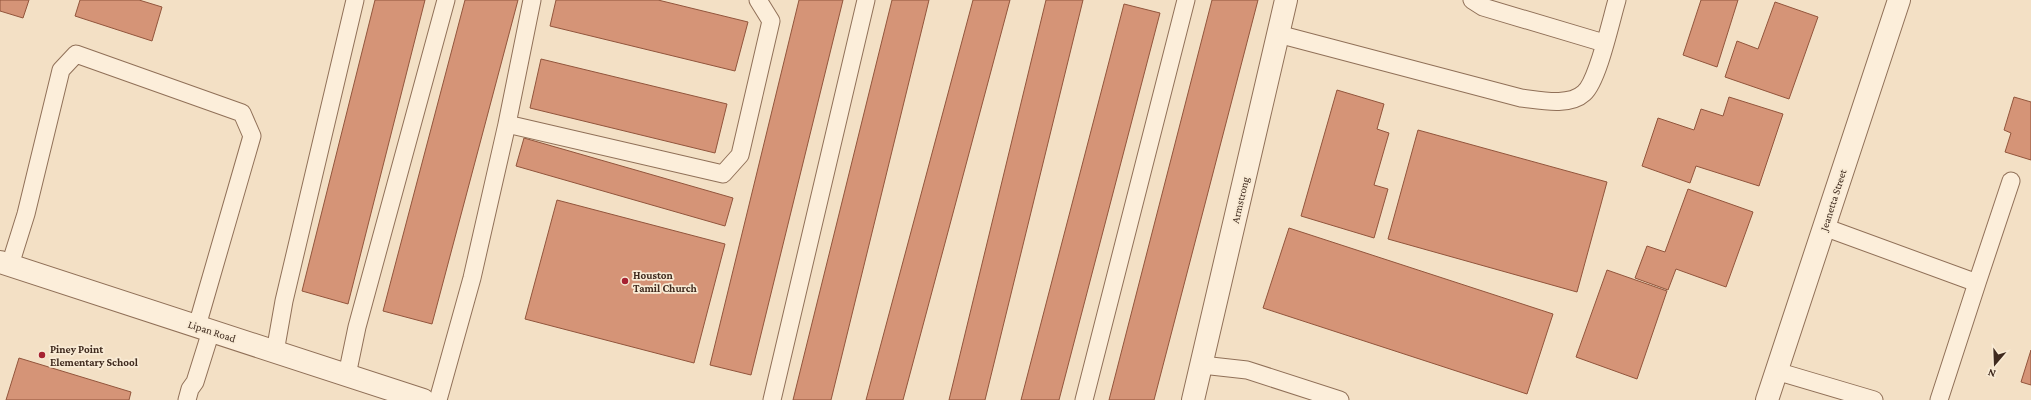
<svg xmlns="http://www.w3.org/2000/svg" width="2031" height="400" font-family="'Crimson Pro',serif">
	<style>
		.building { fill: #d59477; stroke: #92553c }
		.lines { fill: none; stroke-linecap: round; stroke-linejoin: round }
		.service-casing { stroke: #907058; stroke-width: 19 }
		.minor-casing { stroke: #907058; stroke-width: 24 }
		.tertiary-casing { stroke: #907058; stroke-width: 24 }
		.service { stroke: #fceeda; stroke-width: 17 }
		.minor { stroke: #fceeda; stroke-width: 22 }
		.tertiary { stroke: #fceeda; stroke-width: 22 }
		.poi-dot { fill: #a62231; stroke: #f9ebd5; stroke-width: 1.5 }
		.labels { text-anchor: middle; stroke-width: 3.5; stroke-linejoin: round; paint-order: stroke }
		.street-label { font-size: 11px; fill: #3f2a1e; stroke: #f9ebd5 }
		.poi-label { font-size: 11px; font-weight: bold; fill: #3f2a1e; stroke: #f9ebd5; text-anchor: start }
	</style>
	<rect width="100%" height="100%" fill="#f3e0c5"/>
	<path class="building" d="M0,0H29L23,18L0,11Z
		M80,0H139L162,7L152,41L75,16Z
		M375,0H425L348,304L302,291Z
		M465,0H518L432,324L383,311Z
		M556,0H658L748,22L735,71L550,26Z
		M799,0H843L751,375L710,365Z
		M892,0H929L831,400H793Z
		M973,0H1010L903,400H866Z
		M1046,0H1083L985,400H949Z
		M1212,0H1258L1154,400H1109Z
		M1701,0H1738L1717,67L1683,55Z
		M1775,2L1818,17L1789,99L1725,77L1737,41L1758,49Z
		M1124,4L1160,13L1059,400H1021Z
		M541,59L727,104L715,153L530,108Z
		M1337,90L1384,104L1377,129L1389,133L1374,185L1388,189L1374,238L1301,216Z
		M1729,97L1783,114L1759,186L1696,166L1690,183L1642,166L1658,118L1694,130L1701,109L1723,116Z
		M2014,97L2031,102V160L2005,152L2011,133L2004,130Z
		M1418,130L1607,182L1577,292L1388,239Z
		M524,138L733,198L725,226L516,166Z
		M1688,189L1753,212L1726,287L1676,269L1668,290L1635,278L1647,246L1665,252Z
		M557,200L725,244L694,363L525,319Z
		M1289,228L1553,314L1527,394L1263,308Z
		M1607,270L1667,291L1637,379L1576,357Z
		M2031,350V385L2021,382Z
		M19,358L131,392L129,400H6Z"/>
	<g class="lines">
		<g class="service-casing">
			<path id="service" d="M1472,0L1483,7L1604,43
				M1278,34L1521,98C1539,100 1569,107 1584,93C1598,81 1611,20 1617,0
				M507,124L532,0
				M1824,227L1977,283L1939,400
				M10,265L26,214L61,70L76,54L242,113L252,136L197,326
				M1977,283L2011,181
				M275,352L284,301L355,0
				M1202,365L1247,370L1340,400
				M1776,371L1874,400
				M347,375L357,327L446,0
				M187,400L190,389L195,382L211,331
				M438,400L472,278L507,124L723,174L740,155L771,21L758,0
				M772,400L866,0
				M1084,400L1186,0"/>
		</g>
		<g class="minor-casing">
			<path id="minor" d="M0,262L423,400
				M1193,400L1286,0"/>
		</g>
		<g class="tertiary-casing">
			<path id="tertiary" d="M1767,400L1899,0"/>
		</g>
		<use href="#service" class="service"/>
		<use href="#minor" class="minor"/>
		<use href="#tertiary" class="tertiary"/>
	</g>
	<g class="poi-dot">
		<circle cx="625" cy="281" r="4"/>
		<circle cx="42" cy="355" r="4"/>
	</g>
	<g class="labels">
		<g class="street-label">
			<text transform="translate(1240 200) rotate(-77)" y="4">Armstrong</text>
			<text transform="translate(1833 200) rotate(-72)" y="4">Jeanetta Street</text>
			<text transform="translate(212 331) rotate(18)" y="4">Lipan Road</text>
		</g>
		<g class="poi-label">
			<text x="633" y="279">Houston<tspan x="633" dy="13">Tamil Church</tspan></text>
			<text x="50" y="353">Piney Point<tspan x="50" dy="13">Elementary School</tspan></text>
		</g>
	</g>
	<g transform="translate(1995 364) rotate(199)" stroke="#f9ebd5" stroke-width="3" paint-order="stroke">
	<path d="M0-3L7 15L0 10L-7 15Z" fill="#3f2a1e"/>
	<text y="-6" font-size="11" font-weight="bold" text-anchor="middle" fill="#3f2a1e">N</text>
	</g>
</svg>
